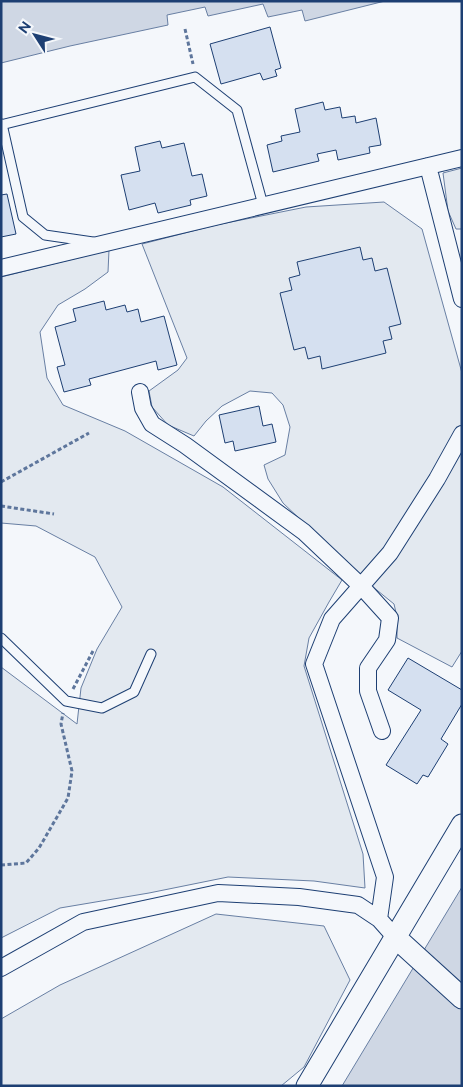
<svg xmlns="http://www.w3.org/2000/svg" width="463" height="1087" font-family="Raleway,sans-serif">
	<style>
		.green { fill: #e3e9f0; stroke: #687fa3 }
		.water { fill: #cfd7e4; stroke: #687fa3 }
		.building { fill: #d5e0f0; stroke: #1d3f73 }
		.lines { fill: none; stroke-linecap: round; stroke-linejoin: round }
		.service-casing { stroke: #1d3f73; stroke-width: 11 }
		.minor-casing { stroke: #1d3f73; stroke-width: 18 }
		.tertiary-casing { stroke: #1d3f73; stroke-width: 23 }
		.path { stroke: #5e769c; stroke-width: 3; stroke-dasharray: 4 2.5; stroke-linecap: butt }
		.service { stroke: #f4f7fb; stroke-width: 9 }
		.minor { stroke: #f4f7fb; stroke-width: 16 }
		.tertiary { stroke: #f4f7fb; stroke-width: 21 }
	</style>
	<rect width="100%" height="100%" fill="#f4f7fb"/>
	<path class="green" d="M462,168V229H456L448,211L443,173Z
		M384,202L422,229L462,373V651L452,667L397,638V617L394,604L362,578L283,503L268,479L264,465L285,455L290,427L283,405L272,393L250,391L222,406L206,421L194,436L168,425L152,407L149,391L178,370L187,358L142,244L216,225L306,207Z
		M109,250L108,272L85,289L58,305L40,332L47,378L63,405L125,431L223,487L342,580L329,602L309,638L304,666L363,854L365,888L314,881L228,877L149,893L60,908L1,938V667L77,724L81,688L97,649L122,607L95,557L36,526L1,523V277Z
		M216,914L324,926L350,980L304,1067L281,1086H1V1019L60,985Z"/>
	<path class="water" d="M1,1H385L305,21L302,10L268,17L263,4L208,16L205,7L167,15L168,25L70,46L1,63Z
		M462,887V1086H342Z"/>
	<path class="building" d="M270,27L281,68L275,70L277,76L263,80L260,73L221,84L210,44Z
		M323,102L325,110L340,107L342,118L355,116L356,123L376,118L381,145L369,147L370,153L338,160L336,150L317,154L319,161L273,172L267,145L282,141L281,136L300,132L295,109Z
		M160,141L162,148L184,143L192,176L202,174L207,196L190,200L191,205L158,213L155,203L129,210L121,175L140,171L135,147Z
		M7,194L16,234L1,237V195Z
		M360,247L363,260L372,258L375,271L387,268L401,324L389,327L392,339L383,341L386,353L322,369L320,356L308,359L305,347L294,350L280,293L292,290L289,278L300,275L297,262Z
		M104,301L106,310L125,305L127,312L138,309L141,322L164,316L177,365L158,370L156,361L89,379L91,385L64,392L57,367L65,365L55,327L76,321L73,309Z
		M259,406L263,426L272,424L276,442L235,451L233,441L225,443L219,415Z
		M408,658L462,690V704L441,739L448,744L428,777L423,775L417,784L386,765L421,710L388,690Z"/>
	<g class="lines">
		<g class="service-casing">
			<path id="service" d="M2,124L23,217L45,235L93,242
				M1,125L195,77L237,110L263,205
				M1,638L66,701L102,708L134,692L151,654"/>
		</g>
		<g class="minor-casing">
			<path id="minor" d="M428,166L462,299
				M1,268L462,158
				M140,392L143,408L152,424L185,445L304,532L361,586L390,618L387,640L368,668V691L382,731
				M379,919L385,877L314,664L332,619L390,553L437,479L462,434
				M1,968L83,922L218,893L299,897L358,905L379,919L395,937"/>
		</g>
		<g class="tertiary-casing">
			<path id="tertiary" d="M395,937L462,998
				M307,1086L462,825"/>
		</g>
		<path class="path" d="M185,29L193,64
			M1,482L89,433
			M1,506L54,514
			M73,689L93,651
			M1,865L26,863L39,848L68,798L72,771L61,724L63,713"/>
		<use href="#service" class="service"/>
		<use href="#minor" class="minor"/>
		<use href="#tertiary" class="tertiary"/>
	</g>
	<rect width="463" height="1087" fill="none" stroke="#1d3f73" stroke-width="5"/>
	<g transform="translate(35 35) rotate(306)" stroke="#f4f7fb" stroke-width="4" paint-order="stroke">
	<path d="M0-4L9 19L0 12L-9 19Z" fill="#1d3f73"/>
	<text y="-8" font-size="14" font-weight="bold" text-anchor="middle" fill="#1d3f73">N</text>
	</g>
</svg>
